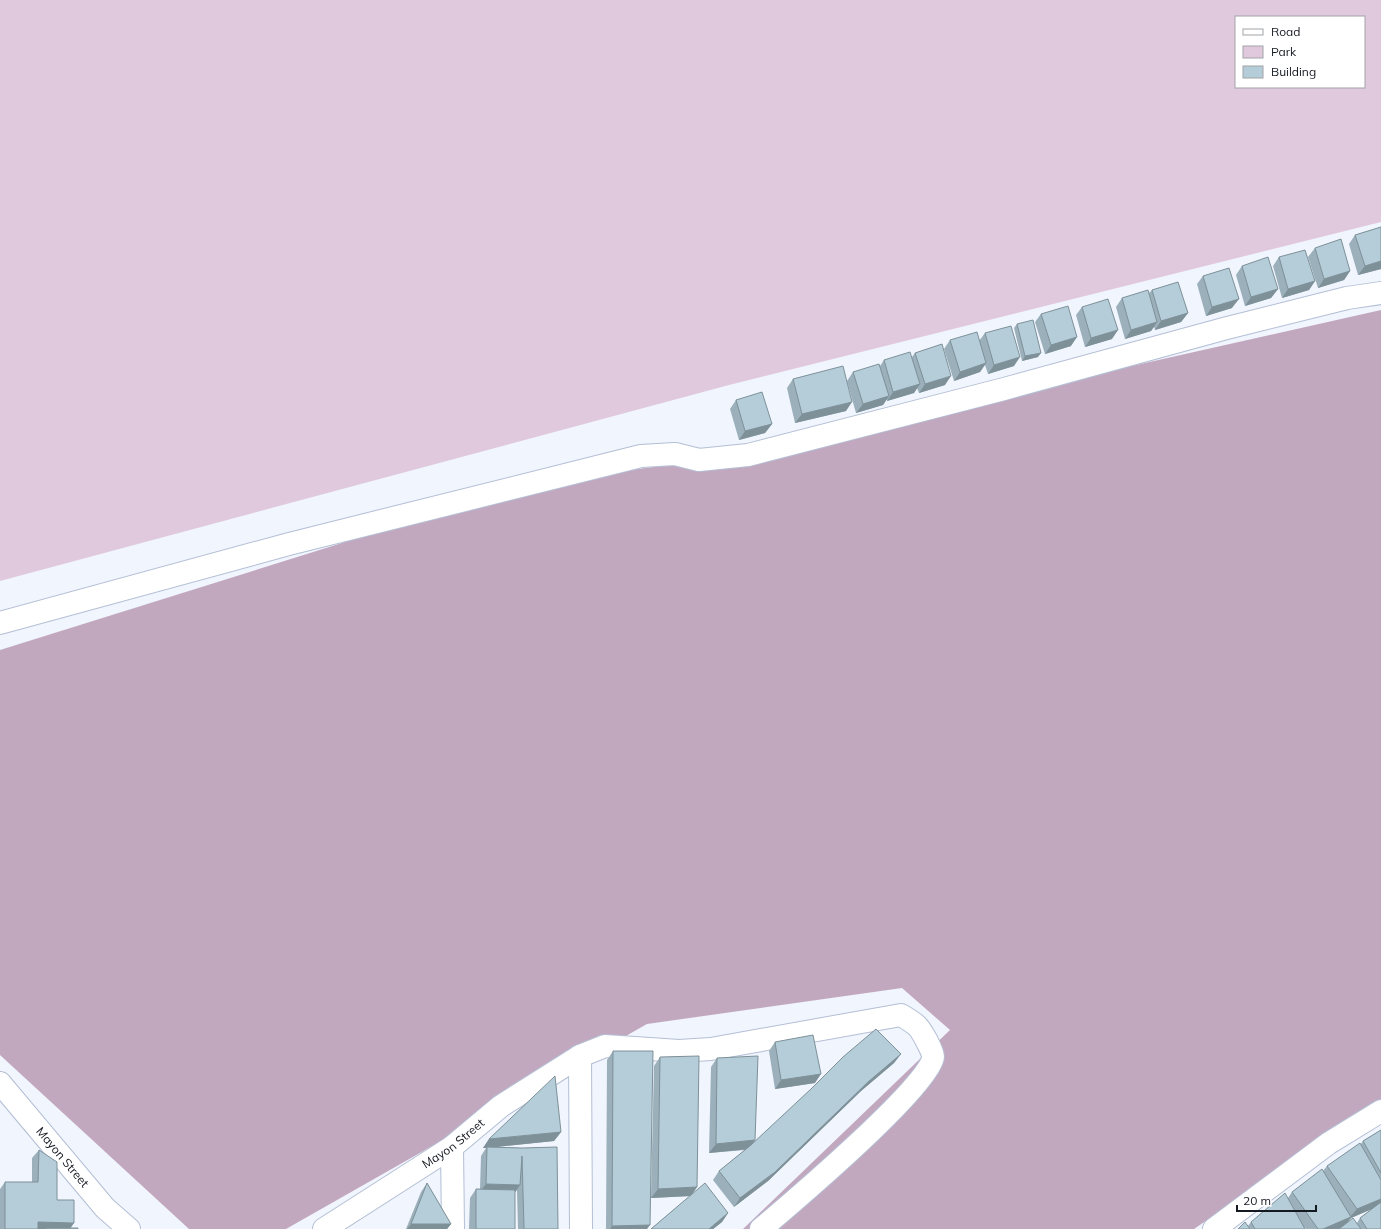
<svg xmlns="http://www.w3.org/2000/svg" width="1381" height="1229" font-family="Mulish,sans-serif">
	<style>
		.green { fill: #e0c9dd; fill-rule: evenodd }
		.forest { fill: #c2a8bf }
		.lines { fill: none; stroke-linecap: round; stroke-linejoin: round }
		.minor-casing { stroke: #b4bfd4; stroke-width: 24 }
		.minor { stroke: #fff; stroke-width: 22 }
		.wall { fill: #9bb0bb; fill-rule: evenodd }
		.shaded-wall { fill: #7e9098 }
		.building { fill: #b4cdd9; stroke: #7e9098 }
		.labels { text-anchor: middle; stroke-width: 3; stroke-linejoin: round; paint-order: stroke }
		.street-label { font-size: 12px; fill: #141820; stroke: #fff }
	</style>
	<rect width="100%" height="100%" fill="#f0f5fe"/>
	<path class="green" d="M0,0H1381V222L729,385L0,581ZM1236,17H1364V87H1236Z"/>
	<path class="forest" d="M1381,310V1100L1194,1229H743L950,1030L902,988L647,1024L286,1229H189L0,1055V650L537,482L723,458Z"/>
	<g class="lines">
		<g class="minor-casing">
			<g id="minor">
				<path d="M0,623L289,544L641,456L675,454L699,460L748,455L1004,389L1227,328L1347,298L1381,293"/>
				<path id="s1" d="M0,1083L105,1208L129,1229"/>
				<path d="M452,1147L453,1229"/>
				<path id="s2" d="M324,1229L452,1147L501,1106L580,1056"/>
				<path d="M581,1229L580,1056L605,1046L679,1051L711,1049L901,1015C906,1018 911,1021 916,1025C921,1029 933,1051 933,1057C933,1083 787,1207 761,1229"/>
				<path d="M1214,1229L1329,1143L1381,1111"/>
			</g>
		</g>
		<use href="#minor" class="minor"/>
	</g>
	<path class="wall" d="M1381,227V269L1358,275L1349,244L1355,235Z
		M1315,248L1350,271L1344,280L1318,288L1308,257Z
		M1279,257L1315,281L1309,290L1282,298L1273,266Z
		M1242,266L1278,289L1271,298L1245,306L1236,275Z
		M1203,276L1232,308L1206,316L1197,284Z
		M1152,290L1188,313L1181,322L1155,330L1154,327L1151,331L1125,339L1116,307L1122,298L1149,293Z
		M1082,307L1112,339L1085,347L1076,315Z
		M1041,314L1071,346L1045,354L1035,322Z
		M1017,324L1038,357L1022,361L1014,328Z
		M985,333L1014,366L988,374L985,365L980,372L954,381L944,349L950,340L979,341Z
		M915,353L945,385L919,393L917,388L914,393L887,401V399L883,405L856,413L847,381L853,372L880,366L884,360L912,357Z
		M793,379L846,411L795,423L787,388Z
		M736,400L772,424L765,433L739,440L730,409Z
		M775,1042L815,1083L775,1089L769,1051Z
		M613,1051L647,1229H606L607,1060Z
		M901,1054L894,1063L861,1091L768,1181L734,1207L713,1180L719,1171L745,1150L709,1153L711,1067L717,1058L754,1142Z
		M660,1057L697,1187L691,1195L728,1213L722,1222L713,1229H651L690,1196L651,1198L654,1066Z
		M1381,1130V1229H1306L1303,1226L1305,1229H1238L1248,1226L1251,1222L1288,1198L1292,1192L1323,1171L1327,1166L1361,1144L1363,1141ZM1372,1209L1360,1218L1357,1223L1347,1222L1351,1218Z
		M561,1132L554,1141L496,1147L522,1148L558,1229H518L517,1190L515,1192V1229H469L470,1198L476,1189H480L481,1156L486,1148H483L489,1139Z
		M39,1150L57,1200L70,1228L78,1229H0V1189L5,1182H32V1158Z
		M427,1183L451,1224L447,1229H406L421,1192Z"/>
	<path class="shaded-wall" d="M1381,261V269L1358,275L1365,266Z
		M1350,271L1344,280L1318,288L1324,279Z
		M1315,281L1309,290L1282,298L1288,289Z
		M1278,289L1271,298L1245,306L1251,297Z
		M1239,299L1232,308L1206,316L1212,307Z
		M1188,313L1181,322L1155,330L1161,321Z
		M1157,322L1151,331L1125,339L1131,330Z
		M1118,330L1112,339L1085,347L1091,338Z
		M1077,337L1071,346L1045,354L1051,345Z
		M1041,353L1038,357L1022,361L1025,356Z
		M1020,357L1014,366L988,374L994,365Z
		M986,363L980,372L954,381L960,372Z
		M951,376L945,385L919,393L925,384Z
		M920,384L914,393L887,401L893,392Z
		M889,396L883,405L856,413L863,404Z
		M852,402L846,411L795,423L802,414Z
		M772,424L765,433L739,440L745,431Z
		M901,1054L894,1063L861,1091L768,1181L734,1207L740,1198L868,1082Z
		M821,1074L815,1083L775,1089L781,1080Z
		M561,1132L554,1141L487,1148V1147L486,1148H483L489,1139Z
		M755,1140L749,1149L709,1153L716,1144Z
		M486,1184L520,1185L514,1194L479,1193Z
		M697,1187L691,1196L651,1198L658,1189Z
		M1381,1199V1205L1351,1218L1344,1226L1338,1229H1323L1350,1217L1357,1209Z
		M728,1213L722,1222L713,1229H709Z
		M38,1222L74,1223L70,1229L46,1228L45,1229H33Z
		M411,1224H451L447,1229H407Z
		M650,1225L647,1229H610L612,1226Z"/>
	<path class="building" d="M1381,227V261L1365,266L1355,235Z
		M1341,239L1350,271L1324,279L1315,248Z
		M1305,250L1315,281L1288,289L1279,257Z
		M1268,257L1278,289L1251,297L1242,266Z
		M1229,268L1239,299L1212,307L1203,276Z
		M1178,282L1188,313L1161,321L1152,290Z
		M1148,290L1157,322L1131,330L1122,298Z
		M1108,299L1118,330L1091,338L1082,307Z
		M1068,306L1077,337L1051,345L1041,314Z
		M1033,320L1041,353L1025,356L1017,324Z
		M1011,326L1020,357L994,365L985,333Z
		M977,332L986,363L960,372L950,340Z
		M942,344L951,376L925,384L915,353Z
		M910,352L920,384L893,392L884,360Z
		M879,364L889,396L863,404L853,372Z
		M843,366L852,402L802,414L793,379Z
		M762,392L772,424L745,431L736,400Z
		M876,1029L901,1054L868,1082L775,1172L740,1198L719,1171L751,1145L812,1088L843,1057Z
		M813,1035L821,1074L781,1080L775,1042Z
		M613,1051H653L650,1225L612,1226Z
		M699,1056L697,1187L658,1189L660,1057Z
		M758,1056L755,1140L716,1144L717,1058Z
		M555,1076L561,1132L489,1139Z
		M1381,1130V1173L1363,1141Z
		M1360,1143L1381,1180V1199L1357,1209L1327,1166Z
		M487,1147L522,1148L557,1147L558,1229H524L522,1156L520,1185L486,1184Z
		M39,1150L57,1162V1200H74V1223L38,1222V1229H5V1182H38Z
		M1322,1169L1351,1217L1323,1229H1318L1292,1192Z
		M427,1183L451,1224H411Z
		M705,1183L728,1213L709,1229H651Z
		M476,1189L515,1190V1229H476Z
		M1285,1193L1305,1229H1255L1251,1222Z
		M1381,1202V1229H1367L1360,1218Z
		M1353,1218L1361,1229H1339Z
		M1245,1222L1250,1229H1238Z
		M46,1228H78V1229H46Z"/>
	<g class="labels">
		<g class="street-label">
			<text dy="4" stroke="none"><textPath href="#s2" startOffset="155">Mayon Street</textPath></text>
			<text dy="4" stroke="none"><textPath href="#s1" startOffset="97">Mayon Street</textPath></text>
		</g>
	</g>
	<rect x="1235" y="16" width="130" height="72" fill="#ffffff" stroke="#a1a3a6"/>
	<rect x="1243" y="29" width="20" height="6" fill="#ffffff" stroke="#a1a3a6"/>
	<text x="1271" y="36" font-size="12" fill="#141820">Road</text>
	<rect x="1243" y="46" width="20" height="12" fill="#e0c9dd" stroke="#a1a3a6"/>
	<text x="1271" y="56" font-size="12" fill="#141820">Park</text>
	<rect x="1243" y="66" width="20" height="12" fill="#b4cdd9" stroke="#a1a3a6"/>
	<text x="1271" y="76" font-size="12" fill="#141820">Building</text>
	<path d="M1237 1205v6h79v-6" fill="none" stroke="#141820" stroke-width="2"/>
	<text x="1243" y="1205" font-size="12" fill="#141820" stroke="#ffffff" stroke-width="3" paint-order="stroke">20 m</text>
</svg>
